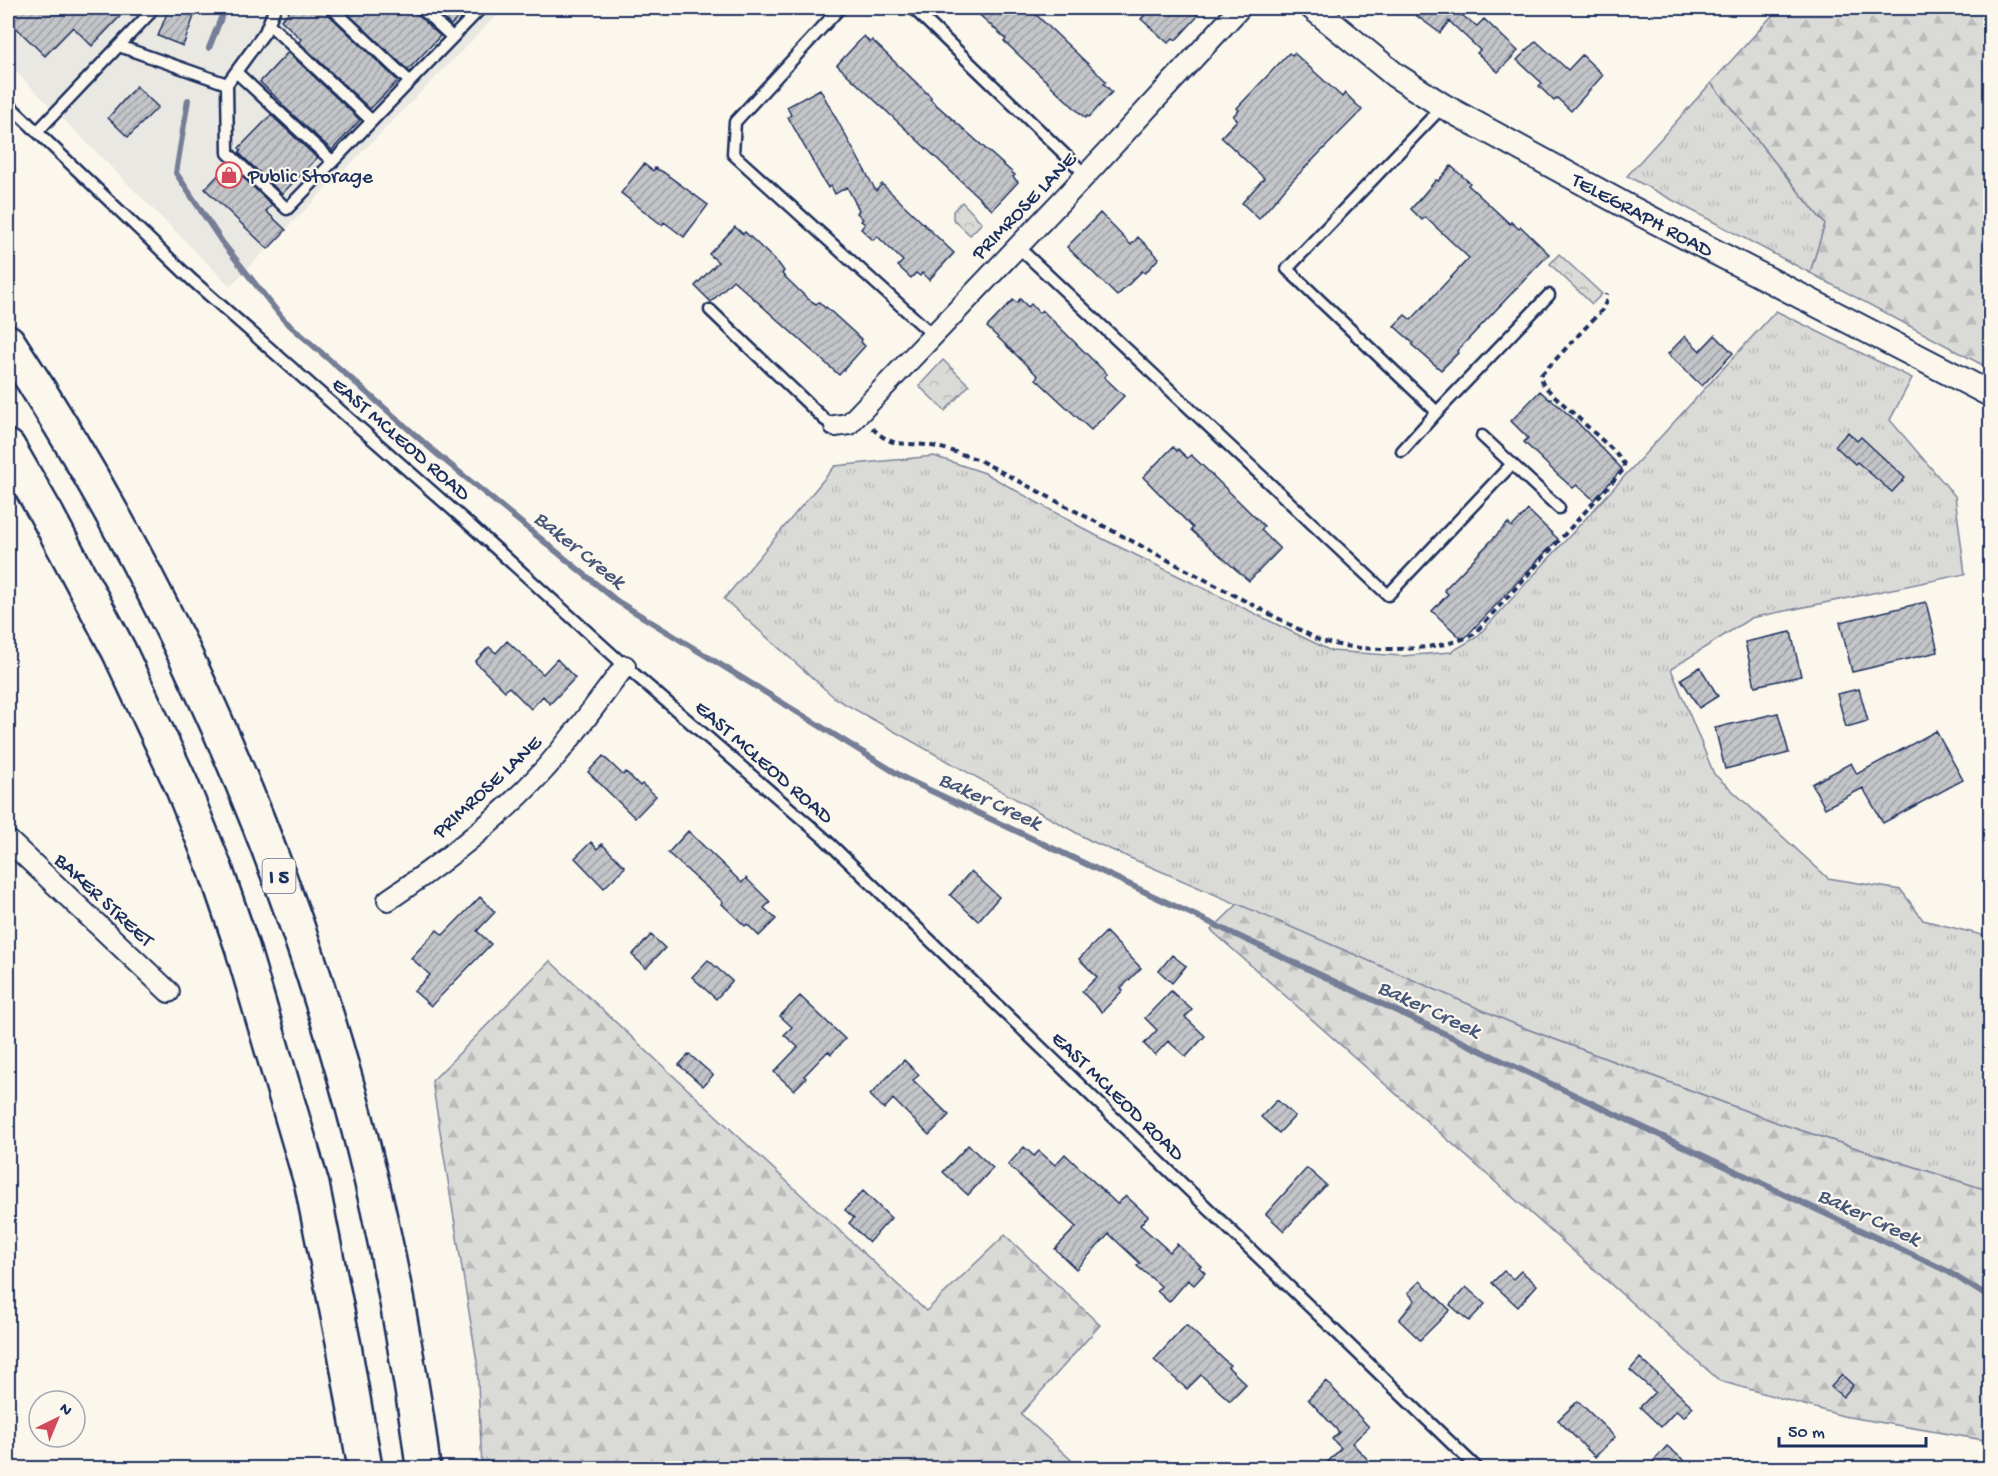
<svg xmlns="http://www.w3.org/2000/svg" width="1998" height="1476" font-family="'Gochi Hand',sans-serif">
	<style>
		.built { fill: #eae8e2 }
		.grass { fill: url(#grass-tufts); stroke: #7a849a; stroke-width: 1.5 }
		.forest { fill: url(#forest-firs); stroke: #7a849a; stroke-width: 1.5 }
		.park { fill: url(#park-crowns); stroke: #7a849a; stroke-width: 1.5 }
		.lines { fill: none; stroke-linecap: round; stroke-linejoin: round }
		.stream { stroke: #747e96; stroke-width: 6 }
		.building { fill: url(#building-hatch); stroke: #1b2f5e; stroke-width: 1.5 }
		.service-casing { stroke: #1b2f5e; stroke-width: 15 }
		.minor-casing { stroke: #1b2f5e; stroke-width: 24 }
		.tertiary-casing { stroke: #1b2f5e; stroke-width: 28 }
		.motorway-casing { stroke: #1b2f5e; stroke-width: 38 }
		.path { stroke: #1b2f5e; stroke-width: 4; stroke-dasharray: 6 4.5; stroke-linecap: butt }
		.service { stroke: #fbf7ec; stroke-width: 10 }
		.minor { stroke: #fbf7ec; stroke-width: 20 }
		.tertiary { stroke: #fbf7ec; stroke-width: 24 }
		.motorway { stroke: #fbf7ec; stroke-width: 33 }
		.labels { text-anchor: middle; stroke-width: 4.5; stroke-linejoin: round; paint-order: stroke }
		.shield { fill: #fbf7ec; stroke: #5e6b89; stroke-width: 1.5 }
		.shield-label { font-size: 20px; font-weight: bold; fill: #1b2f5e }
		.poi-label { font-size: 21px; fill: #1b2f5e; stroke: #fbf7ec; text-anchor: start }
		.street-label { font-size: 21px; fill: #1b2f5e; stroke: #fbf7ec }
		.water-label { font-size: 22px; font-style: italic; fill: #47577a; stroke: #fbf7ec }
	</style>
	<defs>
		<pattern id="grass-tufts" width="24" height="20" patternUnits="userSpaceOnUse" patternTransform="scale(1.5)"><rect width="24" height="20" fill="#dadad7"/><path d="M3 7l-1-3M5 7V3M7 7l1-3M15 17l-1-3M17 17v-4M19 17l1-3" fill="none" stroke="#babbbb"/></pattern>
		<pattern id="forest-firs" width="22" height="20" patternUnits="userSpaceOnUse" patternTransform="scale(1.5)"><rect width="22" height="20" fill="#dadad7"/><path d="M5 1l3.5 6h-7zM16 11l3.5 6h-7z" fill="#babbbb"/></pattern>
		<pattern id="park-crowns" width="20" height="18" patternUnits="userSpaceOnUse" patternTransform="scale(1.5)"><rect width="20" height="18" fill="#dadad7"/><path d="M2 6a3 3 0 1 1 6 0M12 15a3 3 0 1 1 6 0" fill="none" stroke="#babbbb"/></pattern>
		<pattern id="building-hatch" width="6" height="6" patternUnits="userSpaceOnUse" patternTransform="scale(1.5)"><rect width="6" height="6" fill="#c3c5c9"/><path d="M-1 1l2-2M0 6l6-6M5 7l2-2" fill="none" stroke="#9ea0a6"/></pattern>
	</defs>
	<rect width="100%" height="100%" fill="#fbf7ec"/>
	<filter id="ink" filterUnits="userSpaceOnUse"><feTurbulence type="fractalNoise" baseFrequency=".0167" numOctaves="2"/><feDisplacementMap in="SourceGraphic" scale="12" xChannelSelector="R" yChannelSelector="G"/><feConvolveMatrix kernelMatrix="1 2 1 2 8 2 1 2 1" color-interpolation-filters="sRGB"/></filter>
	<g filter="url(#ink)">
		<path class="built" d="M8,8H504L230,286L8,64Z"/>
		<path class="grass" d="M1711,83L1825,224L1810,273L1627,176Z
			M1776,311L1912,378L1890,420L1955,496L1965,574L1751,618L1671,669L1714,774L1828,878L1901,890L1923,920L1990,937V1191L1778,1123L1519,1026L1091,841L836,699L724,599L835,466L934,456L985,473L1095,535L1331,651L1402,656L1451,652L1477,637Z"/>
		<path class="forest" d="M1779,8H1990V369L1810,273L1825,224L1711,83Z
			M1238,904L1519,1026L1778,1123L1990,1191V1441L1843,1416L1720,1381L1211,930Z
			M550,961L926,1311L1005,1235L1100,1325L1021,1414L1080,1468H482L477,1362L432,1081Z"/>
		<path class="park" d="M962,202L982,223L970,235L953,219V211Z
			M1559,254L1602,294L1592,304L1550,264Z
			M943,360L969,385L945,411L919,386Z"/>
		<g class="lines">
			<path class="stream" d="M209,48L225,8
				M188,100L176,173L222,242L284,320L437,454L617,601L906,779L1947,1271L1990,1298"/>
		</g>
		<path class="building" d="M8,8H128L92,46L73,27L45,56L8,20Z
			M169,8H197L183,46L158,36Z
			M293,8H325L327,13L398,81L370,109L299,42L301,39L281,20Z
			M342,8H414L416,13L440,36L408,70Z
			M431,8H468L451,25Z
			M972,8H1029L1106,81L1104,84L1112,92L1089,117L1087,116L1085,118L1004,41L1006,39Z
			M1151,8H1190L1198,16L1176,40L1173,38L1168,43L1141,19Z
			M1406,8H1459L1456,11L1477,26L1484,19L1518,51L1498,72L1477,53L1480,50L1449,21L1440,33Z
			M864,36L870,43L872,40L931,97L930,99L1015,175L1013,177L1018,182L992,210L837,65Z
			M1536,41L1568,70L1582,55L1603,75L1571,111L1557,98L1554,101L1539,86L1542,83L1517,60Z
			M288,52L360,120L332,150L281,104L282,103L260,82Z
			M1289,53L1292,55L1294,53L1342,97L1345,93L1362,110L1289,184L1259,219L1242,203L1264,178L1221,137L1237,120L1233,116L1239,110L1237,108Z
			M136,86L158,107L128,137L108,118Z
			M820,89L876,191L882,184L954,253L929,280L922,273L920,276L916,273L911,278L898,266L903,261L877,236L873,240L861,229L865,224L861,221L863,219L857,213L859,210L847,187L835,194L831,186L828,188L822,178L788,117L791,115L787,107Z
			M271,115L317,158L282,194L239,153L241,150L239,148Z
			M229,164L272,205L266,211L286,230L268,249L205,189Z
			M644,164L653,171L655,168L663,172L708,205L684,237L664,222L662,225L621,193Z
			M1451,166L1470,183L1468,185L1510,224L1511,222L1519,229L1521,227L1549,254L1457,351L1458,353L1441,370L1412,345L1413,343L1394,326L1405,315L1411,320L1469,258L1425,217L1422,220L1411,209L1436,180L1438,181Z
			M1100,213L1131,245L1138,237L1159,258L1145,273L1142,271L1117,296L1067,247Z
			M735,227L743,234L745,232L779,264L784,271L782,274L808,299L816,304L819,302L825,308L826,307L862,340L861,342L865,346L839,375L733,280L711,302L695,286L718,262L709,254Z
			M1020,299L1028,307L1031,304L1039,313L1042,310L1107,374L1104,377L1124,396L1091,430L1036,379L1038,376L987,327L1013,300L1017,303Z
			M1715,335L1733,353L1702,386L1668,354L1685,336L1700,351Z
			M1540,391L1550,400L1551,399L1577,422L1622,469L1594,500L1577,485L1573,488L1558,475L1524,442L1528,438L1511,421Z
			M1848,432L1857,441L1861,437L1905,478L1892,492L1857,462L1855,464L1835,446Z
			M1173,447L1177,451L1178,449L1187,458L1191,455L1206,469L1264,526L1261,530L1280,549L1249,581L1191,530L1193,528L1143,477Z
			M1528,510L1558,539L1463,640L1432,611L1448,594L1444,590L1488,544L1508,523L1512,527Z
			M1926,602L1938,652L1852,672L1840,622Z
			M1791,632L1801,676L1755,686L1745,642Z
			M507,641L543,674L557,659L575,678L550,704L543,696L531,709L509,687L505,691L475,662L489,647L496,653Z
			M1700,667L1718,696L1699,708L1681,679Z
			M1859,689L1868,721L1846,727L1837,694Z
			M1778,713L1789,753L1725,769L1715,728Z
			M1936,731L1963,780L1883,823L1863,788L1825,808L1812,784L1851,763L1857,774Z
			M603,756L623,775L626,772L640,786L642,784L656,796L635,818L588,772Z
			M688,831L742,883L746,878L770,902L764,908L776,919L759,936L747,924L745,926L722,904L723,902L668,853Z
			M591,842L597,849L602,844L625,867L604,888L575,858Z
			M971,871L999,897L978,921L950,895Z
			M480,897L495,912L477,931L491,944L431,1006L414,991L430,975L411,958L437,930L443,935Z
			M1106,932L1141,968L1121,988L1123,990L1102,1012L1082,992L1097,977L1079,959Z
			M651,935L665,948L646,968L632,955Z
			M1172,955L1186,966L1172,983L1159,971Z
			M708,960L732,981L716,999L692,977Z
			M1171,991L1192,1010L1185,1017L1205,1036L1186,1057L1168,1041L1155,1055L1144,1044L1157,1030L1145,1018Z
			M800,996L845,1039L831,1054L828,1051L804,1076L806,1078L794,1090L774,1072L798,1047L784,1035L792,1027L780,1016Z
			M689,1054L713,1075L703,1086L679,1065Z
			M904,1060L919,1075L913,1080L949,1115L929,1135L893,1099L884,1109L870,1095Z
			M1277,1100L1295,1116L1279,1133L1261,1117Z
			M968,1145L993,1168L968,1195L943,1172Z
			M1024,1147L1034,1156L1039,1151L1055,1165L1065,1154L1117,1204L1126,1196L1148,1216L1140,1225L1170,1252L1177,1244L1201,1266L1199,1267L1205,1273L1194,1285L1188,1280L1169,1302L1157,1291L1161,1286L1137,1266L1140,1263L1109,1234L1076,1269L1055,1249L1076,1227L1008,1165Z
			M1307,1168L1326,1185L1284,1231L1266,1214Z
			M863,1191L891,1218L869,1242L849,1223L854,1218L845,1210Z
			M1504,1271L1513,1279L1521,1271L1537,1285L1518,1307L1492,1283Z
			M1420,1281L1450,1310L1420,1340L1399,1320L1415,1300L1408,1293Z
			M1466,1287L1485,1304L1469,1321L1450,1305Z
			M1186,1325L1230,1365L1228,1367L1246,1384L1230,1401L1201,1375L1187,1389L1154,1360Z
			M1640,1358L1693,1407L1684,1417L1676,1411L1661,1427L1640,1407L1655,1392L1630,1370Z
			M1842,1375L1853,1385L1843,1397L1831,1387Z
			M1326,1381L1369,1427L1352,1443L1376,1468H1322L1341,1448L1332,1439L1339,1432L1308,1399Z
			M1578,1401L1615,1437L1595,1457L1558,1420Z
			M1667,1446L1693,1468H1647Z"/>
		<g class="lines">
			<g class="service-casing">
				<path id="service" d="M275,8L265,32L227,84L228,153L287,209L481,8
					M332,8L409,81
					M421,8L452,37
					M840,8L735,122L733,154L933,335
					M913,8L1086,175
					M269,24L372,121
					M119,46L227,84
					M236,72L332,161
					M8,104L192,280L470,525L625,666L823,837L1477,1468
					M1443,106L1287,269L1437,412L1549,295
					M37,132L149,14L151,8
					M1017,246L1388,595L1512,464
					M710,310L825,420L835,426
					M1482,436L1559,508
					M1402,451L1437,412"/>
			</g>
			<g class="minor-casing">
				<path id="minor" d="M835,426L849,424L1086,175L1240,8
					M8,840L169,992
					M388,900C441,864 500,818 543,771C573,738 598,701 625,666"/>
			</g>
			<g class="tertiary-casing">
				<path id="tertiary" d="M1313,8L1395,75L1443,106L1630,208L1990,394"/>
			</g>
			<g class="motorway-casing">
				<path id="motorway" d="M8,342C207,644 346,990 405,1348C412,1388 419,1428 423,1468
					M8,447L47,515L119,651L181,784L216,871L242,947L312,1185L344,1346L365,1468"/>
			</g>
			<path class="path" d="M872,428C894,448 898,442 925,445C943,447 960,454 977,459L1319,640C1355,653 1441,653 1474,634L1624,469V464L1617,454L1544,386L1541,380V375L1602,310L1606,302V294"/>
			<use href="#service" class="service"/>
			<use href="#minor" class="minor"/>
			<use href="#tertiary" class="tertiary"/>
			<use href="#motorway" class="motorway"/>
		</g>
	</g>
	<defs>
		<g id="shop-ring" transform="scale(1.35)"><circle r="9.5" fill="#fbf7ec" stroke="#d1495b" stroke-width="1.5"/><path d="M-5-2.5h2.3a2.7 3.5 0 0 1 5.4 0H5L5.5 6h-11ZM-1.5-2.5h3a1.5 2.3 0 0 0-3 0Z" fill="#d1495b"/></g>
	</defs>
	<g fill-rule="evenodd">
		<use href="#shop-ring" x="229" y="175"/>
	</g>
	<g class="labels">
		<rect class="shield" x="262.5" y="859" width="33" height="34" rx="4.5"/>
		<g class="shield-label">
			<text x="279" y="883">I 5</text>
		</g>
		<g class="poi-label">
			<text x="248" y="182">Public Storage</text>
		</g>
		<g class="street-label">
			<text transform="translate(1023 205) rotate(-46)" y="7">PRIMROSE LANE</text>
			<text transform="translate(1643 214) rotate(28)" y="7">TELEGRAPH ROAD</text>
			<text transform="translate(402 438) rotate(41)" y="7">EAST MCLEOD ROAD</text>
			<text transform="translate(765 761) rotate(41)" y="7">EAST MCLEOD ROAD</text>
			<text transform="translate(486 786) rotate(-43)" y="7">PRIMROSE LANE</text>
			<text transform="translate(105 899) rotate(43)" y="7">BAKER STREET</text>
			<text transform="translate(1119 1095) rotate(44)" y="7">EAST MCLEOD ROAD</text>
		</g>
		<g class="water-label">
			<text transform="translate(581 548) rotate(39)" y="8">Baker Creek</text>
			<text transform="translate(991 799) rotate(25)" y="8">Baker Creek</text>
			<text transform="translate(1430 1007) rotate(25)" y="8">Baker Creek</text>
			<text transform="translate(1870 1215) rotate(25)" y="8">Baker Creek</text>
		</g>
	</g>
	<rect width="1998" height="1476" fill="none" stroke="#fbf7ec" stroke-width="30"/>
	<rect x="15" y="15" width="1968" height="1446" fill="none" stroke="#1b2f5e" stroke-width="2" filter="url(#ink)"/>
	<g transform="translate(57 1419) rotate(43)"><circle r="28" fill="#fbf7ec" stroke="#a1a7b3" stroke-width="1.5"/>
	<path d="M0-4.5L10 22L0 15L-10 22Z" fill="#d1495b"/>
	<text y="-9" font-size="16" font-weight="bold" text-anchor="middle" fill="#1b2f5e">N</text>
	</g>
	<path d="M1779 1437v9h147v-9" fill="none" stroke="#1b2f5e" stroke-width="3"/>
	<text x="1788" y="1437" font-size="18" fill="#1b2f5e" stroke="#fbf7ec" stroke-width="4.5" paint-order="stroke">50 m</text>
</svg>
